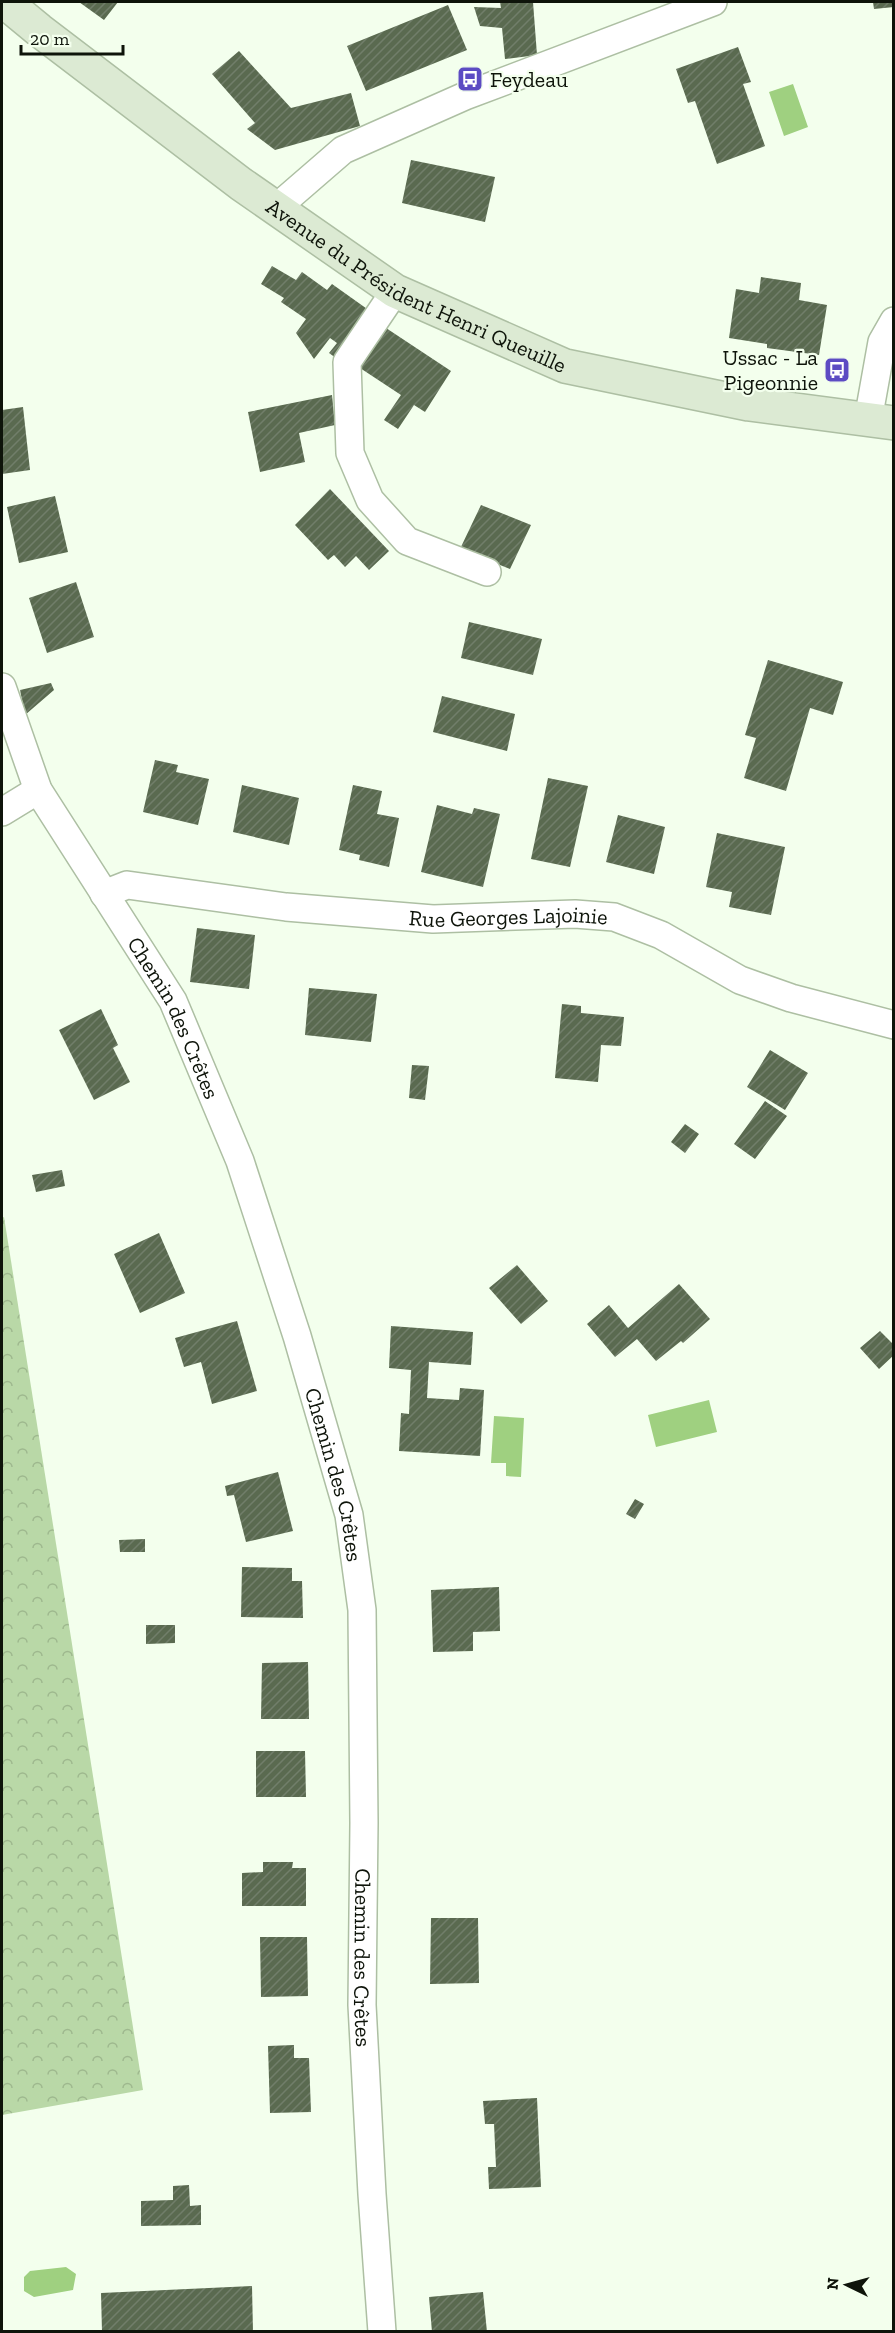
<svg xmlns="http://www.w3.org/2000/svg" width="895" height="2333" font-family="'Zilla Slab',serif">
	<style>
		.forest { fill: url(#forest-crowns) }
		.water { fill: #9fd080 }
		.building { fill: url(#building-hatch) }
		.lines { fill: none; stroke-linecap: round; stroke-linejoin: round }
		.street-casing { stroke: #adbfa3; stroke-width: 30 }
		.secondary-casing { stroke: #adbfa3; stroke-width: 36 }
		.street { stroke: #fff; stroke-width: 27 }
		.secondary { stroke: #dcead3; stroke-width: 33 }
		.labels { text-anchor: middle; stroke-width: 4.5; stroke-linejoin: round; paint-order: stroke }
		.poi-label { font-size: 22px; fill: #0e140a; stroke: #f3ffed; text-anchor: start }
		.street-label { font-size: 22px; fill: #0e140a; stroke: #f3ffed }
	</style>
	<defs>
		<pattern id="forest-crowns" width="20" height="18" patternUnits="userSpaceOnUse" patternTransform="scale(1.5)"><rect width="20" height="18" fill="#b9d8a7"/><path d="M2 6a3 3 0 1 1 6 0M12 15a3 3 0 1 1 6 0" fill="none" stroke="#9eb88e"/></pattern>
		<pattern id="building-hatch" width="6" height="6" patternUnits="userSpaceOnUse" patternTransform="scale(1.5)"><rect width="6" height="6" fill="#5a6a50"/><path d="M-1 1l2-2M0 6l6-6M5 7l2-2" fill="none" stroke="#717e6a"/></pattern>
	</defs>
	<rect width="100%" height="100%" fill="#f3ffed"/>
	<path class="forest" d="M4,1217L143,2090L2,2115V1218Z"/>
	<path class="water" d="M793,84L808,127L784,136L769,92Z
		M709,1400L717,1432L656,1447L648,1415Z
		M494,1416L524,1418L521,1477L506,1476V1463H491Z
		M66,2267L76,2274L73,2290L34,2297L24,2291V2277L30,2271Z"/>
	<path class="building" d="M79,2H118L104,20Z
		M500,2H533L537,55L505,59L502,28L480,26L474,7L501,8Z
		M873,2H894V7L874,9Z
		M448,5L467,50L366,91L347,46Z
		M738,47L751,82L743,84L765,146L717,164L695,101L688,103L676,69Z
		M239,51L291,108L351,93L360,126L275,150L247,129L255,123L212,74Z
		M411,160L495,177L485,222L402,203Z
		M272,266L296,280L302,272L327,290L332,284L370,311L336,358L329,353L337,343L330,338L314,359L296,333L306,319L281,302L284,298L261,284Z
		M761,277L801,283L799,300L827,305L819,355L767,348V344L729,338L736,289L759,293Z
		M383,326L451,371L425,412L414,405L398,429L384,420L401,395L357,366Z
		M332,395L335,425L299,433L305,462L260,472L248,412Z
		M23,407L30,470L2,474V410Z
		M330,489L389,551L369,570L356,556L345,567L334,555L328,560L295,525Z
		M55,496L68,552L19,563L7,507Z
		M481,505L531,525L510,569L460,549Z
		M76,582L94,637L47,653L29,598Z
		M469,622L542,639L533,675L461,658Z
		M768,660L843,682L833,715L810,708L786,791L744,778L756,738L745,735Z
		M51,683L54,690L25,715L20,690Z
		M442,696L515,714L507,751L433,732Z
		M155,760L178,765L176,772L209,779L198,825L143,812Z
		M548,778L588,786L570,867L531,859Z
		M242,785L299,798L289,845L233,832Z
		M353,785L382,791L377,814L399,818L389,867L359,860L360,855L339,850Z
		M437,805L472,814L474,808L500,814L483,887L421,872Z
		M618,815L665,827L654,874L606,862Z
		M717,833L785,847L771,915L729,907L732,892L706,887Z
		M197,928L255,935L249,989L190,982Z
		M309,988L377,994L371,1042L305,1035Z
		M562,1004L581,1006V1013L624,1017L621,1046L601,1045L598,1082L555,1078Z
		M101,1009L118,1045L113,1048L130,1082L94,1100L59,1030Z
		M770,1050L808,1073L785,1110L747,1087Z
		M412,1065L429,1066L425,1100L409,1098Z
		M765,1101L787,1116L755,1159L734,1144Z
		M685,1124L699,1134L685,1153L671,1142Z
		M62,1170L65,1186L36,1192L32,1175Z
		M159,1233L185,1293L140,1313L114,1254Z
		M517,1265L548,1301L521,1324L489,1288Z
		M679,1284L710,1319L683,1343L681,1341L656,1361L637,1339L615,1357L587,1324L609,1305L628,1328Z
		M237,1321L257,1391L212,1404L201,1362L184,1367L175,1338Z
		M391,1326L473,1332L471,1365L429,1362L427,1398L459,1400L460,1388L484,1390L480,1456L399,1451L401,1413L409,1414L411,1370L389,1368Z
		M880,1331L894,1345V1355L879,1369L860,1348Z
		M278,1472L293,1531L246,1542L234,1495L227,1496L225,1486Z
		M635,1499L644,1504L635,1519L626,1514Z
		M145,1539V1552H120L119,1540Z
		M242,1567L292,1568V1581H302L303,1618L241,1617Z
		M499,1587L500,1631L473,1632V1651L433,1652L431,1590Z
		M146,1625H175V1643L146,1644Z
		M308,1662L309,1719H261L262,1663Z
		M256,1751H305L306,1797H256Z
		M263,1862H293L292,1868H306V1906H242V1873L263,1872Z
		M431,1918H478L479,1983L430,1984Z
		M260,1937H307L308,1996L261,1997Z
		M294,2045V2058H309L311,2112L270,2113L268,2046Z
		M537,2098L541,2187L489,2189L488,2167H496L494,2124H485L483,2101Z
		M189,2185L190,2206L201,2205V2225L141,2226V2201L173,2200V2186Z
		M252,2286L253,2332H102L101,2293Z
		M483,2292L487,2332H432L429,2297Z"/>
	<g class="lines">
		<g class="street-casing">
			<g id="street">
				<path d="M276,208L343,150L465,96L713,2"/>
				<path d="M395,291L347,362L350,453L370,500L407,541L487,572"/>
				<path d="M868,420L882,342L894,321"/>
				<path id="s1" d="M2,687L38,790L173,1001L240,1161L297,1336L349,1515L362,1610L364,1823L362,2005L372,2194L382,2332"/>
				<path d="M2,812L38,790"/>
				<path id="s2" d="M104,894L127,885L286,907L433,919L575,914L614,917L661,935L740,980L791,998L894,1025"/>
			</g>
		</g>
		<g class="secondary-casing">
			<g id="secondary">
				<path id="s3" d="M5,2L39,30L241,184L395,291L565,366L749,404L894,423"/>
			</g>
		</g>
		<use href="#street" class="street"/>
		<use href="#secondary" class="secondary"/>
	</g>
	<defs>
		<g id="bus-square" transform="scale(1.35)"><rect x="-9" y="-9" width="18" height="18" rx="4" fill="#5c4bc3" stroke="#f3ffed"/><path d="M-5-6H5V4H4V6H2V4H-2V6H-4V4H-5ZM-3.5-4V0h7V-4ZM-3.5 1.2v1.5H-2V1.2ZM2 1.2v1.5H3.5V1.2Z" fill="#fff"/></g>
	</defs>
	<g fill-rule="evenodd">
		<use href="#bus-square" x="470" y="79"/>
		<use href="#bus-square" x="837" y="370"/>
	</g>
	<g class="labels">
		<g class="poi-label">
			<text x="490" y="87">Feydeau</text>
			<text x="818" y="365" text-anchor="end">Ussac - La<tspan x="818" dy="25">Pigeonnie</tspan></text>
		</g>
		<g class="street-label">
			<text dy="8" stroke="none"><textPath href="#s3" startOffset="502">Avenue du Président Henri Queuille</textPath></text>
			<text dy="8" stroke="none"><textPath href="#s2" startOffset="408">Rue Georges Lajoinie</textPath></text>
			<text dy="8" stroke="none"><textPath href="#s1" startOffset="375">Chemin des Crêtes</textPath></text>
			<text dy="8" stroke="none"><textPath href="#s1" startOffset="861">Chemin des Crêtes</textPath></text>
			<text dy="8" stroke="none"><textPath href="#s1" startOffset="1347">Chemin des Crêtes</textPath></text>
		</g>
	</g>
	<rect width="895" height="2333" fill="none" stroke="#0e140a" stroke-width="6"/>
	<g transform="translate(847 2285) rotate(275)" stroke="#f3ffed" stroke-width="4.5" paint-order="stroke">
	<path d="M0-4.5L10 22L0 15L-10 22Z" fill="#0e140a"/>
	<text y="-9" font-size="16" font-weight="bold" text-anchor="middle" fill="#0e140a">N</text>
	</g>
	<path d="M21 45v9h102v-9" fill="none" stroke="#0e140a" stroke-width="3"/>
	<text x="30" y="45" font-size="18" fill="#0e140a" stroke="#f3ffed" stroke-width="4.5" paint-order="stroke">20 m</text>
</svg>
